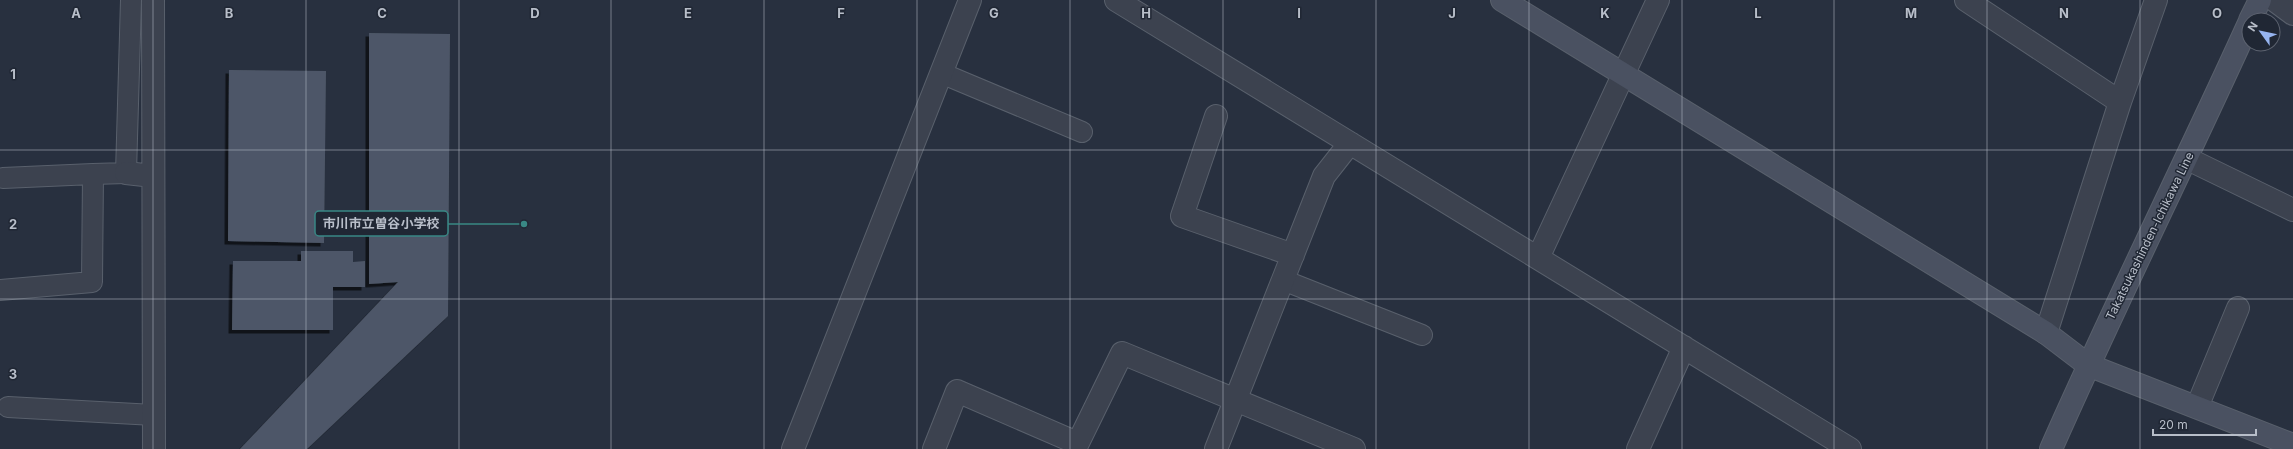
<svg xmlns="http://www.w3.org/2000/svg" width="2293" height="449" font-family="Inter,'Noto Sans JP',sans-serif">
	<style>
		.building { fill: #4e5767; filter: url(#shadow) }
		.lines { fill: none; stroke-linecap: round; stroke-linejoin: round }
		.lane-casing { stroke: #59606c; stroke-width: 22 }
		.street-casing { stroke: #59606c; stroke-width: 24 }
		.secondary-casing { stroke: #59606c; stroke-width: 24 }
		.lane { stroke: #3c424f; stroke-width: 20 }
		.street { stroke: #3c424f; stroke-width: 22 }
		.secondary { stroke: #4a5161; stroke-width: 22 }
		.grid { fill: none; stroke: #b8bec9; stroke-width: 1; stroke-opacity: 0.55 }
		.labels { text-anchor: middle; stroke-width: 3; stroke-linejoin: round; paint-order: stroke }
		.street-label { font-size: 12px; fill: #b8bec9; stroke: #202734 }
		.grid-label { font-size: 13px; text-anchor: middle; font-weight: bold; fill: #b8bec9; stroke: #202734; stroke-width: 3; stroke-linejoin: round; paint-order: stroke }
		.leader { fill: none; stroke: #398885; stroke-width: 1.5 }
		.callout-dot { fill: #398885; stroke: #202734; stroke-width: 1.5 }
		.callout { fill: #202734; stroke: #398885; stroke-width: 1.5 }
		.callout-label { font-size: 13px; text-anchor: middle; font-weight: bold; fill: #b8bec9 }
	</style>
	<defs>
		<filter id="shadow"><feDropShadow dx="-3.5" dy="3.5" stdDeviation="0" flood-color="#0009"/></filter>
	</defs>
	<rect width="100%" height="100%" fill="#28303f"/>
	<path class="building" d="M369,33L450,34L448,316L307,449H240L398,282L369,284Z
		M229,70L326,71L324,243L228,241Z
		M301,251H353V262L365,261V287H333V330H232L233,261H301Z"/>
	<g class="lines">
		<g class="lane-casing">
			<path id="lane" d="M941,73L1082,132
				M3,178L93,174
				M1283,280L1422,335
				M0,290L92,282L93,174L126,173L131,0
				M8,407L154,415"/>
		</g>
		<g class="street-casing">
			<path id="street" d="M153,0L154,449
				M1116,0L1850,449
				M1966,0L2120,102
				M2274,0L2293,14
				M1216,116L1182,216L1293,255
				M2188,159L2293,210
				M126,173L153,176
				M1538,258L1658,0
				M2046,333L2120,102L2156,0
				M2197,407L2238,308
				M793,449L970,0
				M934,449L957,391L1077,443
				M1075,449L1122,353L1354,449
				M1216,449L1324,176L1350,143
				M1638,449L1684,347"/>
		</g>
		<g class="secondary-casing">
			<path id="secondary" d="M1502,0L2046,333L2088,365L2293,445
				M2250,20L2260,0
				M2051,449C2114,306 2184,166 2249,23"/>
		</g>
		<use href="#lane" class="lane"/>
		<use href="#street" class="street"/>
		<use href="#secondary" class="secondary"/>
	</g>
	<path class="grid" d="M153,0V449M306,0V449M459,0V449M611,0V449M764,0V449M917,0V449M1070,0V449M1223,0V449M1376,0V449M1529,0V449M1682,0V449M1834,0V449M1987,0V449M2140,0V449M0,150H2293M0,299H2293"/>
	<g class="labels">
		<g class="street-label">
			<text transform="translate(2150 236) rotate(-64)" y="4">Takatsukashinden-Ichikawa Line</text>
		</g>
	</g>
	<g class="grid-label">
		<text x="76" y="18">A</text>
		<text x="229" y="18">B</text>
		<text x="382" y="18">C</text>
		<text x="535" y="18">D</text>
		<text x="688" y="18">E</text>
		<text x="841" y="18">F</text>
		<text x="994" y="18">G</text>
		<text x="1146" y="18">H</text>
		<text x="1299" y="18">I</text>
		<text x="1452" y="18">J</text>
		<text x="1605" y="18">K</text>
		<text x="1758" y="18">L</text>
		<text x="1911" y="18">M</text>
		<text x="2064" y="18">N</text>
		<text x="2217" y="18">O</text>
		<text x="13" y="79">1</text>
		<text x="13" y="229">2</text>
		<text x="13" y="379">3</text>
	</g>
	<path class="leader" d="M524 224L448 224"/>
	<circle class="callout-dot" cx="524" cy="224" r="4"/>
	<rect class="callout" x="315" y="211" width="133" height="25" rx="4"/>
	<g class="callout-label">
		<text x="381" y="228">市川市立曽谷小学校</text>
	</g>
	<g transform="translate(2261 32) rotate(303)"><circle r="19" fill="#202734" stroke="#5d6370"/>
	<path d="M0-3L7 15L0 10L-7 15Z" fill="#96b4f0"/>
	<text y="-6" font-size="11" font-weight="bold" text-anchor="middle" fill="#b8bec9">N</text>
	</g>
	<path d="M2153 429v6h103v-6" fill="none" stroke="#b8bec9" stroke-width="2"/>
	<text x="2159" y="429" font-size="12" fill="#b8bec9" stroke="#202734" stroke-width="3" paint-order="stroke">20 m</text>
</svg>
